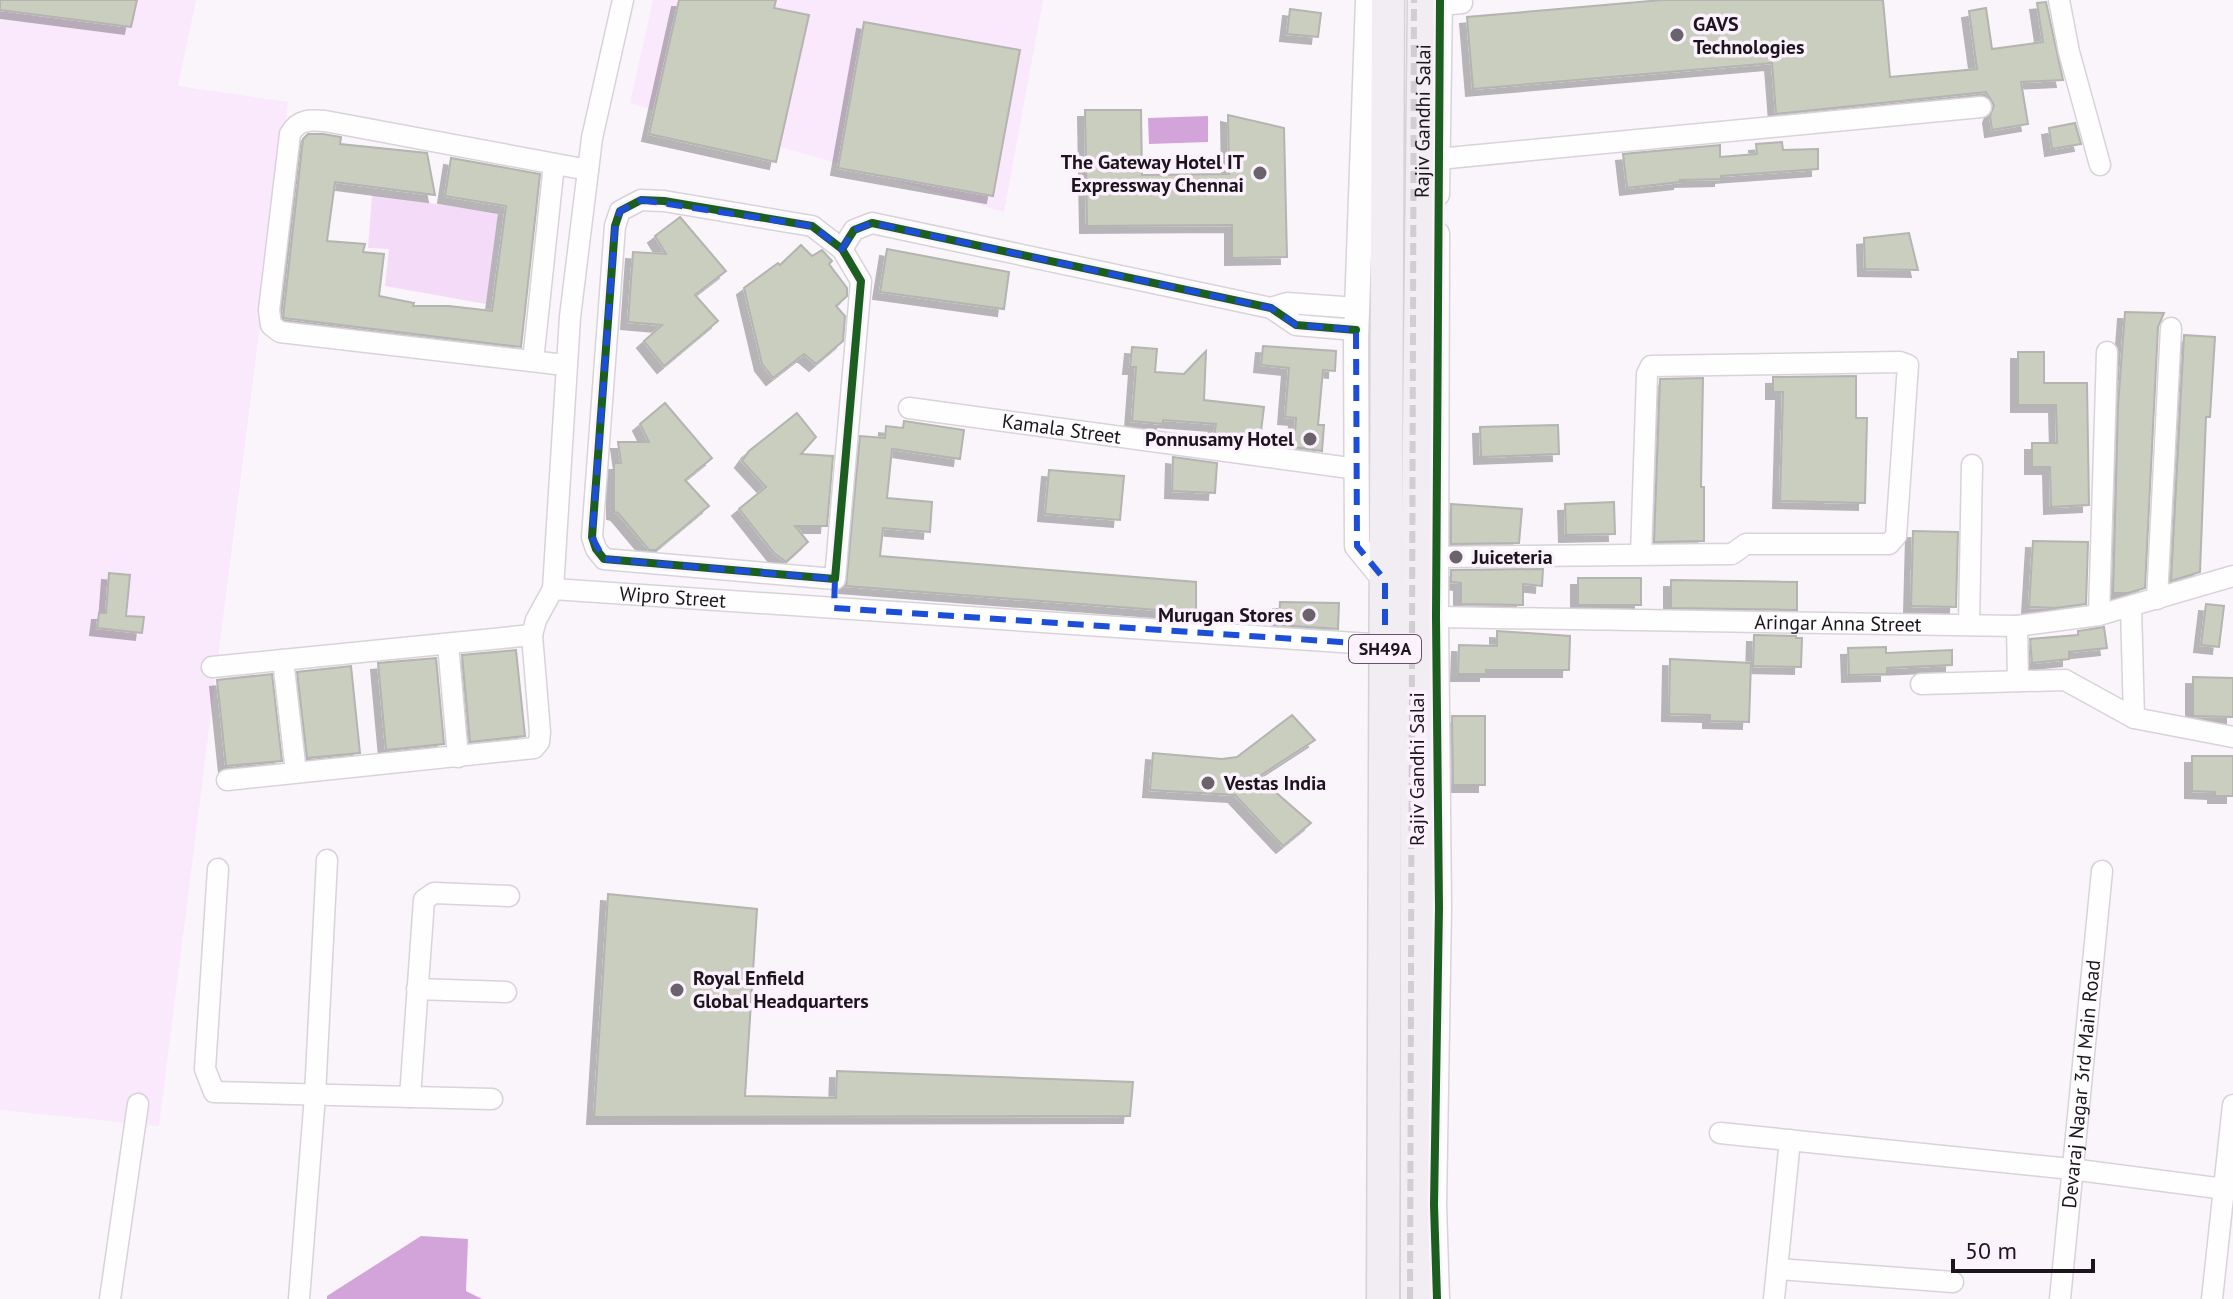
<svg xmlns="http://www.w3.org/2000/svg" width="2233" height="1299" font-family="'PT Sans',sans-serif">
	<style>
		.built { fill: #fae8fc }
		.green { fill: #f4dbf7 }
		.water { fill: #d2a4d9 }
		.building { fill: #c9cebf; stroke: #b4b4b0; stroke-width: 2; filter: url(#shadow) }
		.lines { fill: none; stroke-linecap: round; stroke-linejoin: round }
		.minor-casing { stroke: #d9d2da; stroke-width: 23 }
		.tertiary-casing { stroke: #d9d2da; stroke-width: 27 }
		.primary-casing { stroke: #d5d1d5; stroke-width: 35 }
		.minor { stroke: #fefefe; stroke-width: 20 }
		.tertiary { stroke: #fefefe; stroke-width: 24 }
		.primary { stroke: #f2ecf3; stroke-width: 32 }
		.rail { stroke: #d0ced0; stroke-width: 6; stroke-dasharray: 12 6; stroke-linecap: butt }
		.cycleway-casing { stroke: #fbf2fd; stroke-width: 13 }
		.cycleway { stroke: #1b5e20; stroke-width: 8 }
		.marked { fill: none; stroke: #1d4ed8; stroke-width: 6; stroke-dasharray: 16 10; stroke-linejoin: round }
		.poi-dot { fill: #6a636b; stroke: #fbf2fd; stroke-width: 3 }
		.labels { text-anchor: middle; stroke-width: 7; stroke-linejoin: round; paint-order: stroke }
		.shield { fill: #fbf2fd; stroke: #605761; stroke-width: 2 }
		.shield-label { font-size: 18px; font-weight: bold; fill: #1d151e }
		.poi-label { font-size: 20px; font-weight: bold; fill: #1d151e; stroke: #fbf2fd; text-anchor: start }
		.street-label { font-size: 20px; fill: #1d151e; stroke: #fbf2fd }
	</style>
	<defs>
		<filter id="shadow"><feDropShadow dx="-7" dy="7" stdDeviation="0" flood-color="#0004"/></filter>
	</defs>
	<rect width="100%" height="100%" fill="#faf5fa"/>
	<path class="built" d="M0,0H196L178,86L288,102L159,1126L0,1110Z
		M653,0H1043L1004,212L630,103Z"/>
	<path class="green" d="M372,195L498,213L486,304L385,286L389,249L368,248Z"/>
	<path class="water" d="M1208,116V142L1149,144L1148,118Z
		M421,1236L468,1239L466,1291L482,1299H327V1296Z"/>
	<path class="building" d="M0,0H137L131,27L0,10Z
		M679,0H776L774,8L809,15L776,162L649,134Z
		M1662,0H1883L1890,77L1977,69L1969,11L1986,8L1992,49L2043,42L2037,3L2046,2L2063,80L2021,82L2028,124L1992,130L1990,116L1994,105L1986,92L1776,114L1772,63L1473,89L1467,17Z
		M1290,9L1321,13L1318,37L1287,34Z
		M864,22L1020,50L993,196L838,168Z
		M1085,110H1141L1142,175L1229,174L1228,115L1284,128L1287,257L1232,258V225L1087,226Z
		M2075,123L2081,144L2052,149L2049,128Z
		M323,134L341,137L340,144L427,153L435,195L335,182L327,241L365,244L363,252L384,254L379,296L414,303L413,306H449L492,311L506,206L445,196L451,158L540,174L521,347L283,318L303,139L308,134Z
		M1782,142L1783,150L1818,149V169L1721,176V179L1680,180V182L1627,188L1623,154L1720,145V157L1757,154L1756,144Z
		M680,217L726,271L695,295L718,321L664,366L644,341L662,325L628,322L633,252L666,254L655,236Z
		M1909,233L1918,270L1865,269L1864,238Z
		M801,245L812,256L822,250L832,261L829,264L847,288V296L836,306L845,316L843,341L816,364L804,354L773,378L762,364L744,288L778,263L780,265Z
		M887,249L1009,272L1004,309L880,292Z
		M2125,312L2164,313L2158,327L2145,588L2128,593H2113L2118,406Z
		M2184,335L2215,337L2210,417H2206L2200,572L2171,581Z
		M1263,346L1336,351L1335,371L1323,370L1318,425H1324L1322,451L1294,447L1296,418L1285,417L1289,368L1261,365Z
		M1132,347L1157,349L1155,372L1184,374L1206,351L1204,400L1264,407L1260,440L1214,435L1216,424L1163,420V424L1132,421L1136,367H1130Z
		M2018,352H2044V383H2087L2089,505L2051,507L2050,467H2032V443H2057L2056,405H2018Z
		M1856,376V418H1867L1865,503L1780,501L1783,392H1773V377Z
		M1703,378L1701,487H1704V541L1654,542L1660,379Z
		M665,403L712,458L685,480L709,506L656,550H649L618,513L614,512V463H621L618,442H649L640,424Z
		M797,413L816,437L801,454L833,456L827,526H795L808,542L786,562L774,553L739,509L766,487L742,461L749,451Z
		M904,421L964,430L960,459L892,449L887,498L932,502L930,532L883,528L880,556L1196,582V613L846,586L860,436L885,438L886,426L903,428Z
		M1558,425L1559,454L1481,457L1480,427Z
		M1173,457L1217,463L1215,493L1172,491Z
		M1049,470L1124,476L1120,520L1045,514Z
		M1614,502L1615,534L1566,535L1565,504Z
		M1451,504L1522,509L1519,543L1451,544Z
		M1913,531L1958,532L1956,607L1911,606Z
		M2033,541L2088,542L2086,604L2055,608L2029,607Z
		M1543,569L1542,586L1523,584V605L1461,604V583L1451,582V570Z
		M109,573L130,575L126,616L144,617L142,633L97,628L99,613H106Z
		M1578,578H1641V605H1578Z
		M1671,580L1797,582V610L1671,608Z
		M1280,602L1339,603L1338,629L1279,625Z
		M2206,604L2224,606L2219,647L2201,645Z
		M2104,627L2107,648L2069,652V659L2032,663L2030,639L2078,635V631Z
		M1497,631L1570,636L1569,670H1486V674H1458L1459,645L1497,646Z
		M1754,635L1796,636V638H1802L1801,667L1753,666Z
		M1886,647V653L1952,650V665L1887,668V674L1849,675L1848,648Z
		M516,650L525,736L470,742L462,655Z
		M436,658L444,744L386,750L378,663Z
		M1670,659L1751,663L1749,722L1710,721V715L1669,714Z
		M351,666L360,753L307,758L297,672Z
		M272,674L282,761L226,766L217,680Z
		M2193,677L2233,678V717L2193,716Z
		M1292,715L1315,740L1258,777L1311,823L1283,846L1235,795L1150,790L1153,753L1222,759L1237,757Z
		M1452,716H1485V785H1453Z
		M2192,756H2233V796H2215V792L2192,791Z
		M608,894L757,909L745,1096L836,1098L837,1071L1133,1082L1130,1116L594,1117Z"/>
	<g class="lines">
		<g class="minor-casing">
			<g id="minor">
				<path d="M2059,0L2069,52L2100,165"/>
				<path d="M1440,5L1462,3"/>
				<path d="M1438,159L1981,107"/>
				<path d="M842,249L861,281L835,579L604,559L596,549L592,537L615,226L620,211L641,200L664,201L812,226L842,249L854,230L872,223L1271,308L1296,325L1356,330"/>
				<path d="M1271,308L1287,303L1357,308"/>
				<path d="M533,361L554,164"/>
				<path d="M565,365L280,332L271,325L269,310L290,134C298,119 310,120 325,121L588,170"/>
				<path id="s1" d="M909,408L1357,469"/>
				<path d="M1436,557L1732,554L1746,544H1889L1896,536L1908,365L1900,362L1651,366L1647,374L1641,555"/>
				<path id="s2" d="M553,589L1385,645"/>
				<path d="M2157,599L2171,328"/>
				<path d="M2099,615L2107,352"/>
				<path id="s3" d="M1436,617L2017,626L2099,615L2233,576"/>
				<path d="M1969,625L1972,465"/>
				<path d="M2017,626L2018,681"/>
				<path d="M532,635L536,620L553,589L570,317L592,138L623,0"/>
				<path d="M448,644L458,757"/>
				<path d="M283,660L296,772"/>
				<path d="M212,667L532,635L540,732L539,742L534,748L227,780"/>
				<path d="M1921,684L2065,680L2134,718L2131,607"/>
				<path d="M2134,718L2233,737"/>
				<path d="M218,869L205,1069L214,1092L492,1099"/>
				<path d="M417,989L506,992"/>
				<path d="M410,1097L424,900L434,893L509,896"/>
				<path d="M1720,1133L2071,1169L2233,1190"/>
				<path d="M1778,1269L1953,1282"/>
				<path d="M110,1299L138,1104"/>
				<path d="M299,1299L315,1095L327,860"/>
				<path d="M1774,1299L1790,1140"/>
				<path id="s4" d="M2060,1299L2102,871"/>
				<path d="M2212,1299L2233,1105"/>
			</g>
		</g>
		<g class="tertiary-casing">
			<path id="tertiary" d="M1368,0L1356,338L1357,546L1385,580
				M1437,194L1440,0
				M1437,1299L1434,1205L1439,908L1436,617L1437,234"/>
		</g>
		<g class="primary-casing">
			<g id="primary">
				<path d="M1383,1299L1388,0"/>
				<path id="s5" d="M1417,1299V606L1424,0"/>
			</g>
		</g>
		<use href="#minor" class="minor"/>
		<use href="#tertiary" class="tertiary"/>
		<use href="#primary" class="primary"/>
		<path class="rail" d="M1410,1299L1414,0"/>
		<g class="cycleway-casing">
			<path id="cycleway" d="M842,249L861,281L835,579L604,559L596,549L592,537L615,226L620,211L641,200L664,201L812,226L842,249L854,230L872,223L1271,308L1296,325L1356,330
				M1437,1299L1434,1205L1439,908L1436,617L1440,0"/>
		</g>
		<use href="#cycleway" class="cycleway"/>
	</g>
	<path class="marked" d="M641,200L812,226L842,249L854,230L872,223L1271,308L1296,325L1356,330L1357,546L1385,580V645L834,608L835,579L604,559L592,537L615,226L620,211Z"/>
	<g class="poi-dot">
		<circle cx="1677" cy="35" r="8"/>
		<circle cx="1260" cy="173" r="8"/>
		<circle cx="1310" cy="439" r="8"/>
		<circle cx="1456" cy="557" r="8"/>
		<circle cx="1309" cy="615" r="8"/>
		<circle cx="1208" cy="783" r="8"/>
		<circle cx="677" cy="990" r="8"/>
	</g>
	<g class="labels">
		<rect class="shield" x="1349" y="635" width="72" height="28" rx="6"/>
		<g class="shield-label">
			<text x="1385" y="655">SH49A</text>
		</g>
		<g class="poi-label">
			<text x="1693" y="31">GAVS<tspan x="1693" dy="23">Technologies</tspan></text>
			<text x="1244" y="169" text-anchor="end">The Gateway Hotel IT<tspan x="1244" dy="23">Expressway Chennai</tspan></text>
			<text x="1294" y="446" text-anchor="end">Ponnusamy Hotel</text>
			<text x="1472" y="564">Juiceteria</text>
			<text x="1293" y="622" text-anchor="end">Murugan Stores</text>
			<text x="1224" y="790">Vestas India</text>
			<text x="693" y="985">Royal Enfield<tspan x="693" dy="23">Global Headquarters</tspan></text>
		</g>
		<g class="street-label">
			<text dy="7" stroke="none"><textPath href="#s5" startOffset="1178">Rajiv Gandhi Salai</textPath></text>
			<text dy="7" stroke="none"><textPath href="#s1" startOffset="154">Kamala Street</textPath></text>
			<text dy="7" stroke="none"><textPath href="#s2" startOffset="120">Wipro Street</textPath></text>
			<text dy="7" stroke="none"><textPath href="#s3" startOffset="402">Aringar Anna Street</textPath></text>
			<text transform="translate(1417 769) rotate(-90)" y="7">Rajiv Gandhi Salai</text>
			<text dy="7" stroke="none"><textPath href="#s4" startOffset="216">Devaraj Nagar 3rd Main Road</textPath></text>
		</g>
	</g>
	<path d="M1953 1259v12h140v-12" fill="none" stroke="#1d151e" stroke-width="4"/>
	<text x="1965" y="1259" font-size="24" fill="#1d151e" stroke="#fbf2fd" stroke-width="6" paint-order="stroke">50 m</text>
</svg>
